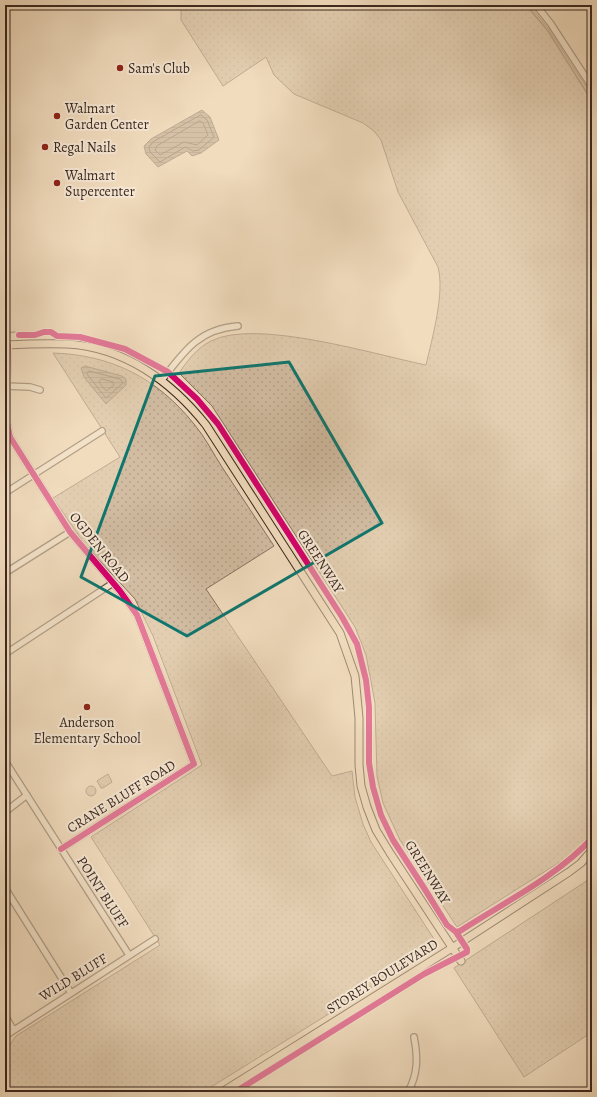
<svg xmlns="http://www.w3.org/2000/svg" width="597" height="1097" font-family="Alegreya,serif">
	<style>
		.grass { fill: url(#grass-dots); stroke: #867261 }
		.park { fill: url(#park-tufts); stroke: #867261 }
		.water { fill: url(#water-rules); stroke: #836f5e }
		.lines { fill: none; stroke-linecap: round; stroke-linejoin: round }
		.shore { stroke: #776454; stroke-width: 1 }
		.stream { stroke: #836f5e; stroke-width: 1.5 }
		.minor-casing { stroke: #685547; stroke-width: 8 }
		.major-casing { stroke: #3b281f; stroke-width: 9 }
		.minor { stroke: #f6e8d5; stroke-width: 5.5 }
		.major { stroke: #f1dcbe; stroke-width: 7 }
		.cycleway-casing { stroke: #f6e8d5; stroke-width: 8 }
		.cycleway { stroke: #d6006c; stroke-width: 6 }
		.marked { fill: none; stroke: #0f766e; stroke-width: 3; stroke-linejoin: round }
		.poi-dot { fill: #8f2418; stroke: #f6e8d5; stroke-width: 1.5 }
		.labels { text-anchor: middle; stroke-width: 4; stroke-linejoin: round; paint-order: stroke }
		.poi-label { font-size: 14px; fill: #3b281f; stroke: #f6e8d5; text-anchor: start }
		.street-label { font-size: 14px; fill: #3b281f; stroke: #f6e8d5 }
	</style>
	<defs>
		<pattern id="grass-dots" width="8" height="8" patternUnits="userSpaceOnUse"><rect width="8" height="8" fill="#d2bda3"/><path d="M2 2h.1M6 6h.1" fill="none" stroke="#b5a28c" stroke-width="1.8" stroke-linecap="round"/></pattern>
		<pattern id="park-tufts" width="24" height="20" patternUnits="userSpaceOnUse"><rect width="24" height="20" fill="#d2bda3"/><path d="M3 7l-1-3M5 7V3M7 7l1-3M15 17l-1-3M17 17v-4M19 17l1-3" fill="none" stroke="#b5a28c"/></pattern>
		<pattern id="water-rules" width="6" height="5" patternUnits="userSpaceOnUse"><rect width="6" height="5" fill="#b39f88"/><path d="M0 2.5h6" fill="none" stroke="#93826f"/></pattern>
	</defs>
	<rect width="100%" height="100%" fill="#f1dcbe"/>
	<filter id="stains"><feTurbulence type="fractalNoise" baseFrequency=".005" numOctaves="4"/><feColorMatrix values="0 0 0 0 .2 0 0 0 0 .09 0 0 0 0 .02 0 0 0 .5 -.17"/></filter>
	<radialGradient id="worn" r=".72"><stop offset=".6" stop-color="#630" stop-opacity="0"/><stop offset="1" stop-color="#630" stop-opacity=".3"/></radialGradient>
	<path class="grass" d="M181,5H529L548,28L592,96V831L577,849L563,860L457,927L400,840L383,803L377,776L375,703L366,655L355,627L212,406L179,373C188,360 197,348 211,341C256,318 376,355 426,365C432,339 445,293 438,267L398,192L381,140L374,131L363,123L294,94L274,75L266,57L223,86L181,20Z
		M53,353C112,355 157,378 194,424C205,437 213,453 222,467C239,493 257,520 274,546L206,589L332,776L352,771L355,797L363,824L371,842L436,942L435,948L203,1092H5V1052L16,1036L160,945L91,837L202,765L153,636L135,599L86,546L53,498L120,457Z
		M592,876V1032L524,1077L454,968L585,882Z"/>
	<path class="park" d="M108,774L112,782L103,788H101L97,781Z
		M86 791a5 5 0 1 1 10 0a5 5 0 1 1-10 0Z"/>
	<path class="water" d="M202,110L210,117L219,140L201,153L192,156L187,151L158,167L146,154L144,146L151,139Z
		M85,366L122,376L126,379V385L106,404L84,377L81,368Z"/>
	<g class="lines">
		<path class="shore" d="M201,115L207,120L214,137L199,150L193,151L185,147L160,162L150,152L149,147L153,142Z
			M200,121L203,123L208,135L197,145L184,142L160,155L155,150L157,146Z
			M89,371L120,379L123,383L106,398L87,374Z
			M102,379L113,382L114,385L106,391L99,382Z"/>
		<path class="stream" d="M526,5L548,31L592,101
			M5,333L15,332"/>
		<g class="minor-casing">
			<path id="minor" d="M536,5L551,24L592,87
				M8,345L6,418L10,437L70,532L120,591L137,615L194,764L61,849
				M162,380C184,351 199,329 238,326
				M5,386L30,387L40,390
				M5,493L102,431
				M5,573L70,532
				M5,654L113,583
				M5,761L129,955
				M5,812L27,795
				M5,888L71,993
				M5,1016L13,1029
				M5,1036L155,939
				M367,1092H373
				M408,1092C418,1074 418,1057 414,1037"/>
		</g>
		<g class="major-casing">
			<path id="major" d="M5,345C25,344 46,343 67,344C124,347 171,381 206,425L340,633L355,676L359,718V765L361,786L367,807L376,830L390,853L461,961
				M222,1092L452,948L569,872L581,863L592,850"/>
		</g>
		<use href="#minor" class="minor"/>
		<use href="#major" class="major"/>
		<g class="cycleway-casing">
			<path id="cycleway" d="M19,335H35L44,332H51L57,336L80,337L125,349L168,372L197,399L218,424L342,617L357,644L366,680L369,707V763L373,787L381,815L393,840L424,888L447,925L456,932L467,949V952L424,974L235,1092
				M8,345L6,418L10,437L70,532L120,591L137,615L194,764L61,849
				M456,932L460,931C502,904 559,875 592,838"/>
		</g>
		<use href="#cycleway" class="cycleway"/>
	</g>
	<path d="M0 0H597V1097H0ZM289,362L382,523L187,636L81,577L155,376Z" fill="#f1dcbe" fill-opacity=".55" fill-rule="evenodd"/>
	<path class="marked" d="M289,362L382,523L187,636L81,577L155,376Z"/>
	<g class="poi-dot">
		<circle cx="120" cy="68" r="4"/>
		<circle cx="57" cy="116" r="4"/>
		<circle cx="45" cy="147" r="4"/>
		<circle cx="57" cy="183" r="4"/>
		<circle cx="87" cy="707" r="4"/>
	</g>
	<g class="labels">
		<g class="poi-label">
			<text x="128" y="73">Sam's Club</text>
			<text x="65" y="113">Walmart<tspan x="65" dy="16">Garden Center</tspan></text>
			<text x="53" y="152">Regal Nails</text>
			<text x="65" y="180">Walmart<tspan x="65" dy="16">Supercenter</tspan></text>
			<text x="87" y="727" text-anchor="middle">Anderson<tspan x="87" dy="16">Elementary School</tspan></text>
		</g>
		<g class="street-label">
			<text transform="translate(100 547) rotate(51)" y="5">OGDEN ROAD</text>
			<text transform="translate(321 561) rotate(57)" y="5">GREENWAY</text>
			<text transform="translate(121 796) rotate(-32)" y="5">CRANE BLUFF ROAD</text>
			<text transform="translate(428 872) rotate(58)" y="5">GREENWAY</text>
			<text transform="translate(103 892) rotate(57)" y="5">POINT BLUFF</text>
			<text transform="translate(382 976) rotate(-32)" y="5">STOREY BOULEVARD</text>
			<text transform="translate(73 977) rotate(-32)" y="5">WILD BLUFF</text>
		</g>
	</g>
	<rect width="597" height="1097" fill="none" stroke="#f1dcbe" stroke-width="20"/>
	<rect x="6" y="6" width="585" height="1085" fill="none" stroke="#3b281f" stroke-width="2"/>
	<rect x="10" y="10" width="577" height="1077" fill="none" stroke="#3b281f"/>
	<rect width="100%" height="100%" filter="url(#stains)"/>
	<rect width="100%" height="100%" fill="url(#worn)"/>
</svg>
